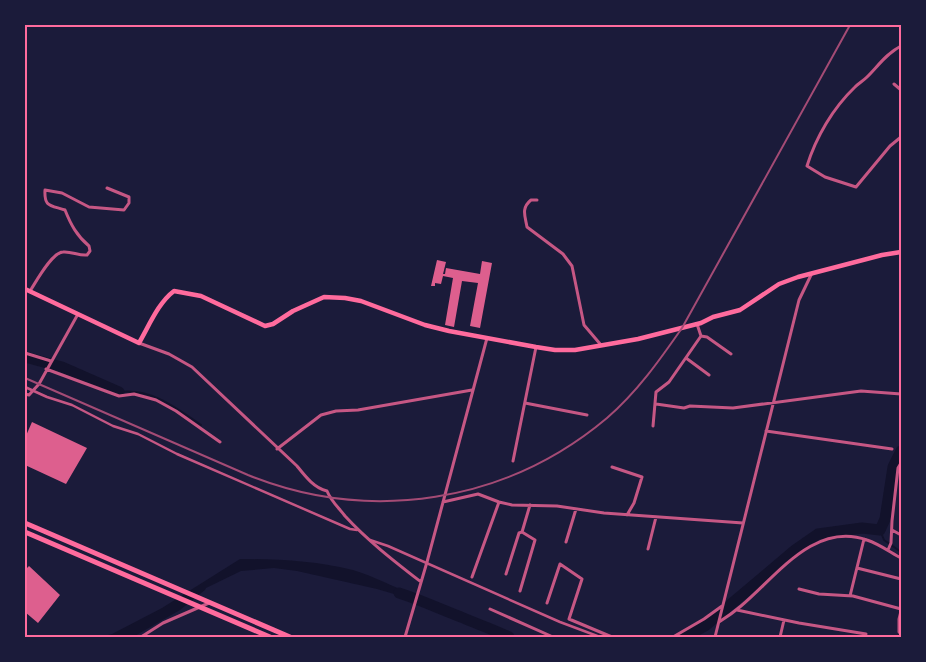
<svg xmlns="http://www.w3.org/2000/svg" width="926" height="662" font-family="Arial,sans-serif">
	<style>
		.water { fill: #12122b }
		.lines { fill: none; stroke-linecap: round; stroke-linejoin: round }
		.stream { stroke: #12122b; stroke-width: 2 }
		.river { stroke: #12122b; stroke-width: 11 }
		.building { fill: #dd5f8e }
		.pedestrian { stroke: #c65784; stroke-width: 2.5 }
		.minor { stroke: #c65784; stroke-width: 3 }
		.secondary { stroke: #ff6b9d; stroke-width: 4.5 }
		.trunk { stroke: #ff6b9d; stroke-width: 5 }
		.rail { stroke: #a44b75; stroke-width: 2 }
		.neatline { fill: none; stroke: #ff6b9d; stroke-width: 2 }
	</style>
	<rect width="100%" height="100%" fill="#1b1b3a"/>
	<path class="water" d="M240,559C278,559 316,561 353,570C373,576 394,587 414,595L411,599L377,589L297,571L274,568L241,571L206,588L205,590L180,610L133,637H100L112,634L162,608Z"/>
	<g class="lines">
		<path class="stream" d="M119,392C151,388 175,407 201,425
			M880,530L884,540L901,552"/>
		<path class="river" d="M25,357L62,367L119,392
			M399,593C421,600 440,609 461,617C477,624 493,629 509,637
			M685,637L705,626L795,550L818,534L862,528L880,530L885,519L893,467L901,451"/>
	</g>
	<path class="building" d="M437,260L446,262L443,274H445L446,268L480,274L482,261L492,263L480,328L470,326L478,283L462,281L454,327L445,325L453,278L443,276L441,284L435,283V286H431Z
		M32,422L87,448L66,484L25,465V438Z
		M29,566L60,595L38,623L25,612V570Z"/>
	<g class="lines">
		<path class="pedestrian" d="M25,387L47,397L72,405L113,426L138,434L177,454L350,529L357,530
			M370,540L388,546L560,622L600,637"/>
		<path class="minor" d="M901,46C887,53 878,66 867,77C863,81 859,83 855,87C833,108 816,137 807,166L825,177L856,187L890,146L901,137
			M894,84L901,90
			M537,200H531C521,208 525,216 527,227L563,254L572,266L584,325L601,345
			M30,291C36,282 52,252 63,252C71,251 79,256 87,255L90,251L89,246C77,236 71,225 65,210C50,205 44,207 45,190L62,193L89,207L124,210L129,203V197L107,188
			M701,336L707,337L731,354
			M139,343L169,354L192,367L297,466C305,476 314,488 327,491C331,501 338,507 345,516C368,541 394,561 421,582
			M25,353L51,361
			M686,358L709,375
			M46,369L119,396L134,394L156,400L176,411L220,442
			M25,394L29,395L39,384L78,314
			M525,403L587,415
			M656,404L684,408L690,406L733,408L861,391L901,394
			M653,426L656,392L669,382L701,336L697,324
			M766,431L892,449
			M277,449L321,415L336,411L358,410L472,390
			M513,461L536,347
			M612,467L642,477L634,503L627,515
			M443,502L478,494L499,502L512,505L557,506L604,513L743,523
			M892,530L901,535
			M566,542L576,509
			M648,549L656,517
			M888,550L891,543L892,521L898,468L901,463
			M857,568L901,579
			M506,574L519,533L522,532L530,505
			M472,577L499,502
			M799,589L819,594L853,596L901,609
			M520,591L535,540L522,532
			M850,596L864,539
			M547,603L560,564L582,579L569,619L612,637
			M490,609L553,637
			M737,610L799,623L866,634
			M901,611L899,619V632L901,634
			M719,622C727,617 734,612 741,606C776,577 814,521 867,540C879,544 890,552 901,558
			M141,637L163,623L209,603
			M405,637L427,562L487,338
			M673,637L704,619L722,606
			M715,637L799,300L812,273
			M780,637L784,620"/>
		<path class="secondary" d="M25,289L139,343C149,326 158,303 174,291L201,296L265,326L273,324L293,311L324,297L345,298L361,301L425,325L449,331L536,347L555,350H575L638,339L701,323L713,317L740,310L779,284L798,277L882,255L901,252"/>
		<path class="trunk" d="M25,523L290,637
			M25,532L270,637"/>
		<path class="rail" d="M25,378L248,475C370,524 506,503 607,418C637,392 659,361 682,328L850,25"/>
	</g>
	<rect width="926" height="662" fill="none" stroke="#1b1b3a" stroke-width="52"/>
	<rect x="26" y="26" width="874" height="610" class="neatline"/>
</svg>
